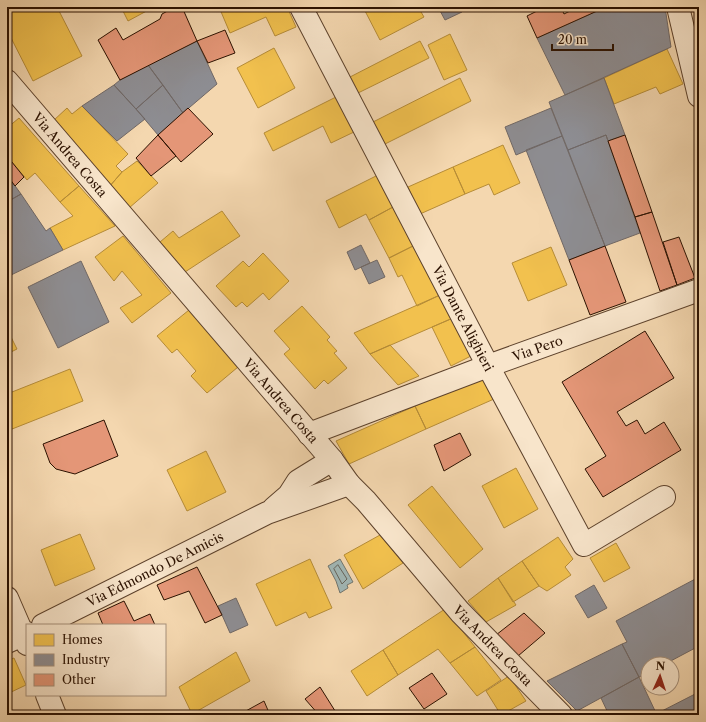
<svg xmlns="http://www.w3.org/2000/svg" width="706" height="722" font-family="'Libre Caslon Text',serif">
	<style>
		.water { fill: #a1b7b6; stroke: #72756d }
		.homes { fill: #f2c14e; stroke: #b68c37 }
		.industry { fill: #8d8d92; stroke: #706866 }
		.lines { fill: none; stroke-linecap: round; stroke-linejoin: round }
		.shore { stroke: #66645b; stroke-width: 1 }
		.building { fill: #e49677; stroke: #2b1100 }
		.minor-casing { stroke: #5d422c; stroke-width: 24 }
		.minor { stroke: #f8e5cb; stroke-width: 22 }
		.labels { text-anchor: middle; stroke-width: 4; stroke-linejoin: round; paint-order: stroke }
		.street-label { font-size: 13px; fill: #2b1100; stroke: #f8e5cb }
	</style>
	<rect width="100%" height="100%" fill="#f4d7af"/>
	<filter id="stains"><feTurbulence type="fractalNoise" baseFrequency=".005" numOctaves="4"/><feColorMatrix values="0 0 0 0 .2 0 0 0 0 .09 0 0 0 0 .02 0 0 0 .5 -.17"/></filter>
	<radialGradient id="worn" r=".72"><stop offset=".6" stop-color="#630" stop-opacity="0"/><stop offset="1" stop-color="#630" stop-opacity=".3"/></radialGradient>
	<path class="water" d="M340,559L353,582L347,585L348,588L340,593L336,581L328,566Z"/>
	<path class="homes" d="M19,7H57L82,56L33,81L7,30V13Z
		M121,7H154L128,21Z
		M219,7H287L296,27L275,36L266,17L230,33Z
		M363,7H418L424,17L380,40Z
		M450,34L467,70L444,80L428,45Z
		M420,41L429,58L358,93L350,77Z
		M274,48L295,88L258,108L237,68Z
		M667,49L683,84L660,94L656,87L614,104L604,78Z
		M460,78L471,101L385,144L373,122Z
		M336,97L354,132L331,143L323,126L273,151L264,133Z
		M82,106L128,154L116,166L122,172L109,187L53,121L67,108L72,114Z
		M19,118L79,186L60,202L35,173L27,180L7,156V128Z
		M503,145L520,183L494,195L489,184L465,194L453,167Z
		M137,161L158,183L129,208L109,187L122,172Z
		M453,167L465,194L420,214L408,187Z
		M378,175L393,207L369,220L366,214L339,228L326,201Z
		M79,186L115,226L63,250L50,228L73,216L60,202Z
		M393,207L413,246L389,258L369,220Z
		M222,211L240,236L185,272L160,242L173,231L179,238Z
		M123,236L171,293L132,323L120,308L142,295L122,271L114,281L95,257Z
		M413,246L440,295L417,306L402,275L398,277L389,258Z
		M551,247L567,285L528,301L512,263Z
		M263,253L289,281L269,300L263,293L247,307L242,302L236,307L216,286L243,261L249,267Z
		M440,295L453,318L370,354L354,333Z
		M302,306L330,337L327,340L337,351L334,353L347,368L328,384L324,380L315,389L284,354L290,349L274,331Z
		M189,310L238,367L207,393L191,376L196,371L177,349L172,353L157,336Z
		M453,318L473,355L451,366L432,327Z
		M7,329L17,349L7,354Z
		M390,345L419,376L398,385L370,354Z
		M70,369L83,401L7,431V394Z
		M483,375L494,399L426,429L415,406Z
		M415,406L426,429L349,464L336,441Z
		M206,451L226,492L187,511L167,470Z
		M516,468L538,509L504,528L482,486Z
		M432,486L483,549L460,568L408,505Z
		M80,534L95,569L55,586L41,550Z
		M380,535L403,563L363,589L344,555Z
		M558,537L573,559L565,567L571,575L547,591L539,586L522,561Z
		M616,543L630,568L604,582L590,558Z
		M310,559L332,608L309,618L306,612L276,626L256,584Z
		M522,561L539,586L513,602L498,578Z
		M498,578L516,605L486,622L468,601Z
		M445,609L475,647L450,663L438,649L398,675L383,650Z
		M475,647L501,680L477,696L450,663Z
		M383,650L398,675L367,696L351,671Z
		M236,652L250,681L192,714L179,687Z
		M14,658L26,685L7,694V661Z
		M509,676L526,701L501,715L486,691Z"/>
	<path class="industry" d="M438,7H460L462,12L445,20Z
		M606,7H665L671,47L565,95L537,38Z
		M197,41L217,84L183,113L148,65Z
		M148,65L163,85L136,109L114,85L120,80Z
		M604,78L625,135L608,141L606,135L568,150L549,102Z
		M114,85L145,119L117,141L82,106Z
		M163,85L183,113L158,135L136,109Z
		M551,108L562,136L516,155L505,127Z
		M606,135L640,233L605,246L568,150Z
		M562,136L605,246L569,260L526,150Z
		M7,175L21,194L7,202Z
		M21,194L46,231L50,228L63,250L11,275L7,269V202Z
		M361,245L370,263L355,270L347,252Z
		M377,260L385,277L369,284L361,267Z
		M81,261L109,322L58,348L28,287Z
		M699,577V646L665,664H648V673L639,677L622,644L627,642L616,621Z
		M594,585L607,608L588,618L575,596Z
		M236,598L248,625L230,633L218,606Z
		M622,644L639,677L577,711L547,681Z
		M639,677L657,715H609L601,698Z
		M699,692V715H657L656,714Z"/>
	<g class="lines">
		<path class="shore" d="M338,565L347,579L342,584L334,569Z"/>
	</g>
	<path class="building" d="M175,7H182L197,41L120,80L98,40L116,28L123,40L160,19L162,14Z
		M545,7H561L564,14L578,7H606L537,38L527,16Z
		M225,30L235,53L208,63L197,41Z
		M188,108L213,134L181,162L158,135Z
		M158,135L176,156L151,176L136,158Z
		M625,135L652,212L635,217L608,141Z
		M7,156L24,177L15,186L7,175Z
		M652,212L677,285L660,291L635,217Z
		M679,237L695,278L677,285L663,242Z
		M605,246L626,302L590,315L569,260Z
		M645,331L674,378L617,412L626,426L637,420L645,434L664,422L681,450L603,497L585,469L606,456L562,382Z
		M104,420L118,456L75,474L56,469L50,463L43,444Z
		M460,433L471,455L444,471L434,445Z
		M197,567L222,615L205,623L189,591L164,600L157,585Z
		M124,601L134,621L150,614L155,625H103L98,613Z
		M524,613L545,633L518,656L496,635Z
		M432,673L447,694L424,709L409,688Z
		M320,687L337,714L335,715H319L305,699Z
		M264,701L270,715H245L244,712Z"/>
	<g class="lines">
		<g class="minor-casing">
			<g id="minor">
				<path id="s1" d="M301,7L488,366L584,545L664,497"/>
				<path d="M678,7L699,96"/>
				<path id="s2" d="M7,81L332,460L349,484L366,501L460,612L561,715"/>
				<path id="s3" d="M309,434L488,366L699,290"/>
				<path d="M274,508L289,495L298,481L332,460"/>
				<path d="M7,598L27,644"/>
				<path id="s4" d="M43,625L267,513L349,484"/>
				<path d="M7,642L27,633"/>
				<path d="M47,695L55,715"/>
			</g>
		</g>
		<use href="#minor" class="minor"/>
	</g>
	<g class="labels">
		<g class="street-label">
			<text dy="5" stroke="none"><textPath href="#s2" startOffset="97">Via Andrea Costa</textPath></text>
			<text dy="5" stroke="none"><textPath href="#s1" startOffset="351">Via Dante Alighieri</textPath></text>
			<text dy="5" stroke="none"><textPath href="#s3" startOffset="244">Via Pero</textPath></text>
			<text dy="5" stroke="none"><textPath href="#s2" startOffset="421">Via Andrea Costa</textPath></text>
			<text dy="5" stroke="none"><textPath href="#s4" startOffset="125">Via Edmondo De Amicis</textPath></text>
			<text dy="5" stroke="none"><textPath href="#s2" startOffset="745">Via Andrea Costa</textPath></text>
		</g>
	</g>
	<rect width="706" height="722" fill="none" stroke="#f4d7af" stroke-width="24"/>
	<rect x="8" y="8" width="690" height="706" fill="none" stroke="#2b1100" stroke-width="2"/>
	<rect x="12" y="12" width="682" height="698" fill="none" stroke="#2b1100"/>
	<rect x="26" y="624" width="140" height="72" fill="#f8e5cb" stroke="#a6907a"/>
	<rect x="34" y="634" width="20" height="12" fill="#f2c14e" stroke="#a6907a"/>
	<text x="62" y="644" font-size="12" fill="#2b1100">Homes</text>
	<rect x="34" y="654" width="20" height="12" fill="#8d8d92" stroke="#a6907a"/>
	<text x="62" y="664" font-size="12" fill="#2b1100">Industry</text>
	<rect x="34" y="674" width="20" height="12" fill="#e49677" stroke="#a6907a"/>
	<text x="62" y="684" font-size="12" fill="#2b1100">Other</text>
	<g transform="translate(660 676) rotate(3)"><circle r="19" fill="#f8e5cb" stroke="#a6907a"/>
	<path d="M0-3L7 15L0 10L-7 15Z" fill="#8f2418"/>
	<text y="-6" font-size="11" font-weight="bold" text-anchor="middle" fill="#2b1100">N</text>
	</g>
	<path d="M552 44v6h61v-6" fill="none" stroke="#2b1100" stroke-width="2"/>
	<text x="558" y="44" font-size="12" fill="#2b1100" stroke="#f8e5cb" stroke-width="3" paint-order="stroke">20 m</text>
	<rect width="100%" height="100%" filter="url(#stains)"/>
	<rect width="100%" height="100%" fill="url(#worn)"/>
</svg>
